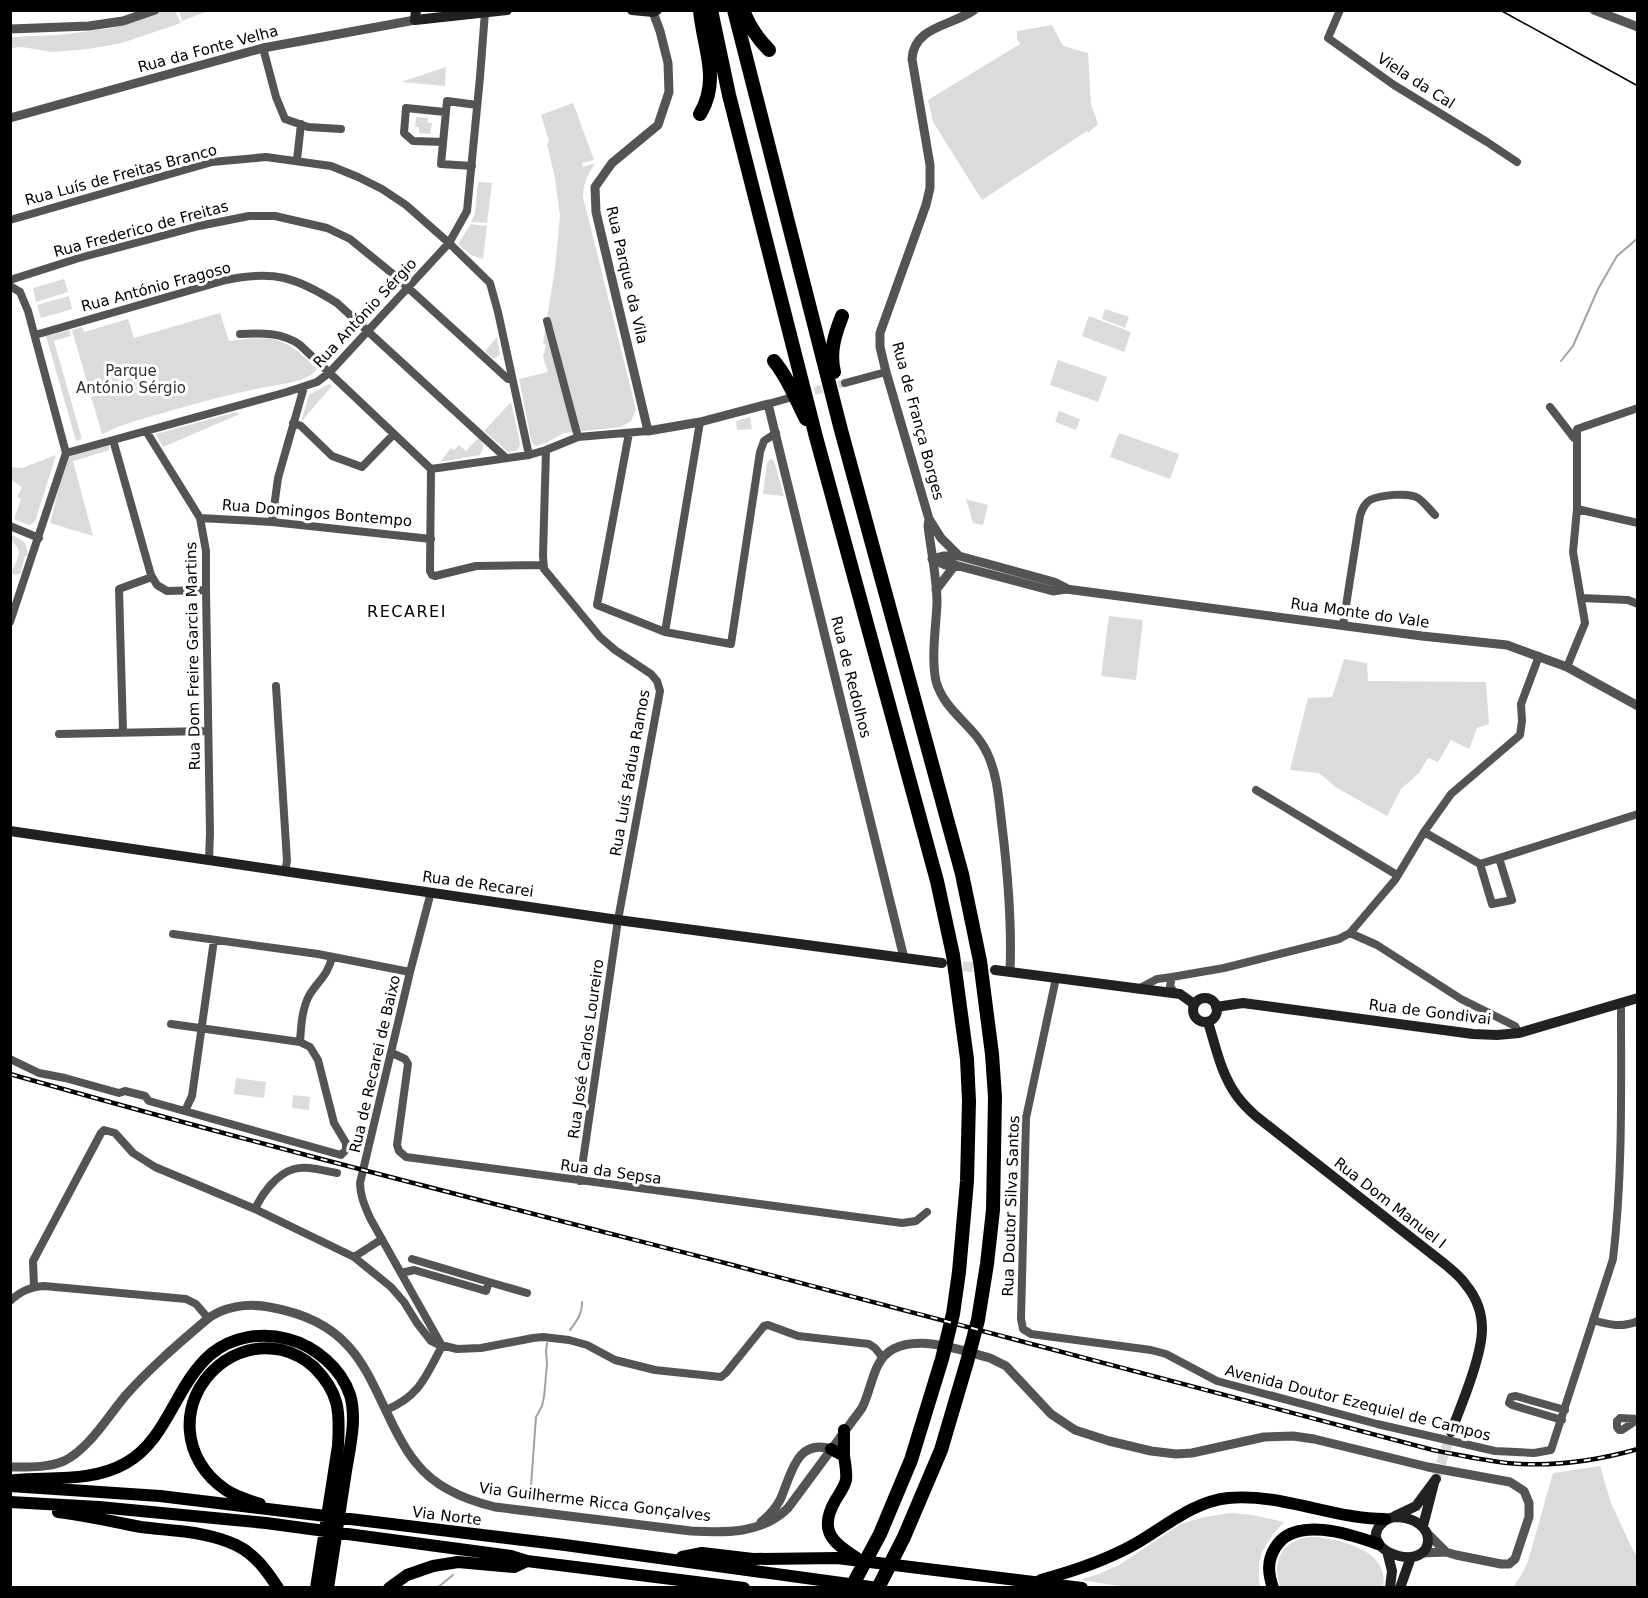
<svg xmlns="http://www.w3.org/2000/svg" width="1648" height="1598" font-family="'DejaVu Sans',sans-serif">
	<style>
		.green { fill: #dbdbdb }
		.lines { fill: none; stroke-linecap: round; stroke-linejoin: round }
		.stream { stroke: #a2a2a2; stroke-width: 2 }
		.minor-tunnel { stroke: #d9d9d9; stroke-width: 8; stroke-dasharray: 8 4; stroke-linecap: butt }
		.secondary-tunnel { stroke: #d9d9d9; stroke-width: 10; stroke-dasharray: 10 5; stroke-linecap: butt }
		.minor { stroke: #545454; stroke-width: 8 }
		.tertiary { stroke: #545454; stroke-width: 9 }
		.secondary { stroke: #212121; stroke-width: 10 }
		.trunk { stroke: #000; stroke-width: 12 }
		.motorway { stroke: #000; stroke-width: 14 }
		.tram { stroke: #000; stroke-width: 1.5 }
		.rail-casing { stroke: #000; stroke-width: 4.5 }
		.rail { stroke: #fff; stroke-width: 2; stroke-dasharray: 7; stroke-linecap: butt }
		.labels { text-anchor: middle; stroke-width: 6; stroke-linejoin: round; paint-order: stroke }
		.street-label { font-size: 15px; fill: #000; stroke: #fff }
		.park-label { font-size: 15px; fill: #323232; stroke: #fff }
		.neighbourhood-label { font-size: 16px; letter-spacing: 1.5px; fill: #000; stroke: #fff }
	</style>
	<rect width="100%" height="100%" fill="#fff"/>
	<path class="green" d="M179,10H208V11L182,21Z
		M162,11H175L181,23L122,43L89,49L52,52L22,47L11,48V37L59,35L112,28L137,21Z
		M1052,25L1063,46L1088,53L1091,104L1098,124L1088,133L1087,131L982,200L933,122L928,100L1020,44L1017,39V31Z
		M446,67L445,86L401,82Z
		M573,103L594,160L582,163L583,167L595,163C588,174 583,184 583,197L636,410L631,421L621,427L564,433L546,443L536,446L533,444L531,439L519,379L548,372L543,357L546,345L543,343L555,268L560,216L555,178L547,144L549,141L541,115Z
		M416,117L428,118V123H432L430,134L419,133V127H415Z
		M478,182L492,183L487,223L471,222L475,213Z
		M471,224L487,226L483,259L471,255L458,244Z
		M64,279L68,292L36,302L33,288Z
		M69,296L72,309L41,318L37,305Z
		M1105,309L1129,317L1125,328L1102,319Z
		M220,313L229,341C275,335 284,336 317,369C307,382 286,383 271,386C221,396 171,410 123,425C115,427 109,432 102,434L72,330L82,327L84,332L128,319L134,338Z
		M1089,316L1131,332L1124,352L1082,336Z
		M69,330L71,336L54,341L81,436V439L76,441L46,336Z
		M497,337L500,354L496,358H492L485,351Z
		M1058,360L1107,377L1098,402L1050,385Z
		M329,384L332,386L301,422L309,395Z
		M511,402L520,443L519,448L515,451L508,452L484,431Z
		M1059,411L1080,419L1076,430L1055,422Z
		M236,412L240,414L163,447L156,434Z
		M750,417L752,429L737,430L736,421Z
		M1119,433L1179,454L1170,479L1110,457Z
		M479,437C485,443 484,448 480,455L440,462L451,448L454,450L459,445L466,451Z
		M108,443L110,450L73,461L93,536L50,523L67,455Z
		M56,455L35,522L29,525L14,519L21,499L17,497L22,487L11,480V467L22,468Z
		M772,459L774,461L784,496L763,494L767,463L769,460Z
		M966,499L988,505L983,525L973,523Z
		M12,535C25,541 26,541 28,556H25L20,574L16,575L11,573L10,568L13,569C18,555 24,551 11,541Z
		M1109,616L1143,620L1136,680L1101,676Z
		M1344,659L1367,663L1368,681L1486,682L1489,724L1477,728L1469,749L1451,740L1438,762L1428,758L1419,773L1401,789L1387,816L1337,788L1319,773L1290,770L1308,698L1332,697Z
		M236,1078L266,1082L264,1098L234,1094Z
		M293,1095L310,1097L309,1110L292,1108Z
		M1600,1466L1611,1503L1630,1544L1637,1557V1587H1513L1522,1574L1528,1561L1553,1473Z
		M1231,1513L1253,1515L1284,1522C1264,1544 1255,1557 1260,1587L1132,1588L1080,1580L1099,1574L1119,1565L1181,1524L1204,1517Z
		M1315,1537C1343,1540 1390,1551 1383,1587H1281C1272,1568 1278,1546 1300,1539C1304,1537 1310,1537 1315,1537Z"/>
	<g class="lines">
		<path class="stream" d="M1561,361L1573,346L1598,289L1617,256L1638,238
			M570,1330C576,1322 583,1313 582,1302
			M525,1496L531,1486L536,1417L542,1406L544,1397L547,1364L546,1351L547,1343
			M437,1588L453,1575"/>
		<path class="minor-tunnel" d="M803,394L845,383"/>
		<path class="secondary-tunnel" d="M948,964L995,970
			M1436,1478L1451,1433"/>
		<path class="minor" d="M1340,10L1328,38L1394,85L1487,142L1517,162
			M263,48L276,97L285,119L308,127L341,129
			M443,142L413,141L404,133L406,108L445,112
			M297,160L301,124
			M472,166L441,164L447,101L477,105
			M10,220L212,162L266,157L331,166L358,177L382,189L406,205L449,243L490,283L498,312L529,455
			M10,280L79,258L199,226L249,216H275L327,228L350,239L393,274L508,379H512
			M10,286L20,292L28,311L66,453
			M547,321L578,437
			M240,334C261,333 282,332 300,345L431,469
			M35,335L226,280C274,270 296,277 337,303L506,458
			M845,383L886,372
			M768,404L789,398
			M1550,407L1574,438L1577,439
			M293,423L301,426L332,456L362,467L393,435
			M146,431L200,518L206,551V590L210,833L209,860
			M629,433L597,605L665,632L731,644L760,452L764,441L776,433
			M113,440L151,575L157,585L167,591L206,590
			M546,450L543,555L544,569L600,637L615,650L651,674L657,681L660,691L618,920L580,1181
			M66,453L287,392L317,382L329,373L449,243L467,211L480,77L485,12
			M1577,509L1638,523
			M200,518L272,522L431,539
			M272,522L278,478L304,387
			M10,526L39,538
			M543,565L476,566L435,576L432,575L430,571L431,469L529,455L546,450L578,437L648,431
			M1581,598L1628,600L1638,604
			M10,622L66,453
			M1343,625L1360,516C1362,509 1364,504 1370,500C1380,495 1409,492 1418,498C1424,502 1430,510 1435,515
			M665,632L700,422
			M1567,667L1585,623L1573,552L1577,509V429L1638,408
			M276,686L287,861L285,871
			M123,732L119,589L152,577
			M59,734L208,731
			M1256,790L1397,875
			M1424,832L1480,864L1638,814
			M1480,864L1492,904L1512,900L1499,858
			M1350,933L1377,945L1461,999L1515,1026L1519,1033
			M173,934L318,954L410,972
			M1056,978L1026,1118L1021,1319L1023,1329L1031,1334L1151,1350L1166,1354L1217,1381L1377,1424L1495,1451L1534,1453L1551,1450L1613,1259C1623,1174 1621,1088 1621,1003
			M1140,988L1157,979L1172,977
			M1178,994L1174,992L1170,986L1172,977L1224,968L1339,939L1350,933L1395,880L1424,832L1451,794L1520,735L1522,721L1521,704L1539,656
			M300,1042C301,1027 302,1007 310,994C319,980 328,975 332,957
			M392,1053L405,1059L408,1064L397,1145L399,1151L406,1157L902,1223L916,1221L927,1212
			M10,1059L39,1073L65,1078L119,1093L125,1091L145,1096L149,1101L341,1155L346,1150V1143L334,1123L318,1060L310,1047L300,1042L171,1024
			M185,1111L192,1096L214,940
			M255,1209C262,1194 276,1174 294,1169C307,1165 324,1171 337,1173
			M354,1257L382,1239
			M412,1259L489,1282
			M401,1273L414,1270L486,1291L489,1282L527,1293
			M34,1287L33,1261L101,1133L104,1130L115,1133L133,1153L155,1167L255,1209L354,1257L391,1287L404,1302L417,1323L431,1341L437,1344L457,1349L481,1348L533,1338L543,1337L569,1340L587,1345L615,1360L655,1370L721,1377L726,1373L764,1326L768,1325L798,1336L869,1344L875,1348L883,1358
			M10,1301C21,1291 30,1287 44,1286L186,1299L196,1304L208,1318
			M1593,1320C1609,1325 1622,1328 1638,1321
			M386,1410C420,1396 426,1376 442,1346L370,1218C365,1206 360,1196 360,1183L410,972L431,892
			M1562,1420L1512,1405L1509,1403L1511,1397L1516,1396L1565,1410
			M1637,1420L1622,1430H1619L1617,1427V1421L1620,1418L1638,1419"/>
		<path class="tertiary" d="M974,10C952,26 914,26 912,59L930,165V188L926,205L880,333V347L886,372L929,519L928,526C931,551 937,578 937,603C936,626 931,659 936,681C944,712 976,726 988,755C998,777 999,803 1002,826C1008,875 1012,923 1010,972
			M1594,10L1638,27
			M653,12L660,31L668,63L669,92L658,125L612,163L595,187L596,212L648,431L700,422L768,404L904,958
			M10,29L89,26L123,21L155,10
			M10,118L263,48L415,20
			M929,519L941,538L959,556
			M932,559L945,565H955L1053,591L1066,589L1422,636L1507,645L1567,667L1638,706
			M932,559L943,556H959L1054,582L1066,588
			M936,590L955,565
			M10,1467C28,1467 47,1468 64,1461C89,1449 108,1416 126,1395C150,1368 178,1344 205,1321C222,1306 248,1303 269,1307C298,1312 329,1324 349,1347C367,1367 377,1393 389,1417C397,1434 405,1450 417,1464C436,1488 466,1500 495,1507L691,1531C725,1533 762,1534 788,1508L862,1408C869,1394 871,1379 878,1365C898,1326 959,1350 990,1358L1006,1366L1051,1414L1075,1430L1109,1441L1151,1451L1176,1454L1192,1453L1264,1437L1293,1436L1314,1439L1428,1467L1510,1482L1524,1491L1529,1503V1517L1515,1559L1509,1564H1501L1456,1555L1446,1552L1428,1534
			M761,1522C769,1516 775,1509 780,1500C791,1477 795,1438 831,1449
			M1422,1553L1446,1552"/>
		<path class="secondary" d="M416,10L415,20L507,10
			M632,10L653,12L657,10
			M10,831L618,920L942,963
			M995,970L1180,994L1194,1004
			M1193 1010a12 12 0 1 1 24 0a12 12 0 1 1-24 0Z
			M1216,1007L1243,1003L1473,1034L1497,1035L1519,1033L1638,998
			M1208,1022C1216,1048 1221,1074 1237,1096C1243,1104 1250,1111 1257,1117L1446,1265C1453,1271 1461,1277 1466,1285C1476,1297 1482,1313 1482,1329C1482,1356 1461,1406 1451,1432
			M1395,1516L1416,1506L1436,1479
			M1394,1517C1440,1517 1437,1565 1399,1556C1391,1554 1383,1550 1379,1544C1370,1532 1383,1519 1394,1517Z
			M1423,1526L1434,1483
			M1387,1551L1392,1571L1390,1588
			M1400,1588L1411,1557"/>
		<path class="trunk" d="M831,1449L844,1456C845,1463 847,1472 846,1480C844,1488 839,1494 835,1501C818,1531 833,1543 857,1558
			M844,1456V1430
			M15,1480C52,1477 93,1482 126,1463C168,1439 175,1385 211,1354C233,1336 262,1332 288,1339C315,1346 341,1368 350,1395C357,1418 350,1447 346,1471C340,1510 334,1549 328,1588
			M10,1486L160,1496L565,1545L878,1588
			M10,1502L99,1507L266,1523L511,1556L527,1561L744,1588
			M260,1504C249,1500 236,1497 226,1490C181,1460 177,1401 218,1366C236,1351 259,1345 282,1350C294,1353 305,1359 314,1367C340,1393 340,1412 338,1446L316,1588
			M58,1512C86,1515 113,1522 141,1527C172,1531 207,1531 236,1545C255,1554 267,1571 278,1588
			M682,1557L702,1553L753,1559L837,1558L1082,1588
			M1041,1580C1074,1571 1105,1561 1135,1544C1165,1527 1192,1502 1228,1498C1281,1493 1333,1519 1385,1519
			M389,1588L407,1575L433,1566L458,1562L514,1567L527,1561
			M1273,1588C1268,1573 1267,1561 1275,1548C1294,1515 1350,1534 1378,1544"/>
		<path class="motorway" d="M711,10L729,95L816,437L937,881L953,955L967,1059L969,1101L967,1181L959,1272L953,1314L942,1359L911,1460L880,1534L851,1588
			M734,10L841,430L962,874L980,961L992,1054L995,1097L993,1210L987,1264L978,1320L967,1362L941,1450L904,1537L878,1588
			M743,10C749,26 757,38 769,50
			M700,114C721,79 703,47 700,10
			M774,361C789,379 796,400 806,419
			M834,372C829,352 835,334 842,316"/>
		<path class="tram" d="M1500,10L1638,86"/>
		<g class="rail-casing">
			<path id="rail" d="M10,1074C248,1142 487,1202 725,1263C962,1325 1197,1388 1433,1450C1458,1455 1482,1460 1507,1463C1550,1467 1596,1461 1638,1449"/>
		</g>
		<use href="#rail" class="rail"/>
	</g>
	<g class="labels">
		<g class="street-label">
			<text transform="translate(208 49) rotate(-15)" y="5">Rua da Fonte Velha</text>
			<text transform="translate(1416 81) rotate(33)" y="5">Viela da Cal</text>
			<text transform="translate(121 175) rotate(-15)" y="5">Rua Luís de Freitas Branco</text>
			<text transform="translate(141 229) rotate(-15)" y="5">Rua Frederico de Freitas</text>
			<text transform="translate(627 275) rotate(77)" y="5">Rua Parque da Vila</text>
			<text transform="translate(156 287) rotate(-15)" y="5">Rua António Fragoso</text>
			<text transform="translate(365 313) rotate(-47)" y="5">Rua António Sérgio</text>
			<text transform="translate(918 421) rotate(75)" y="5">Rua de França Borges</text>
			<text transform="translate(317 513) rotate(5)" y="5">Rua Domingos Bontempo</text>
			<text transform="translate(1360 613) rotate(8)" y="5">Rua Monte do Vale</text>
			<text transform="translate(193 656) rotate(-91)" y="5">Rua Dom Freire Garcia Martins</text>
			<text transform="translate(851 677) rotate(76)" y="5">Rua de Redolhos</text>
			<text transform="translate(630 773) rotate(-80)" y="5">Rua Luís Pádua Ramos</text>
			<text transform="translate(478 884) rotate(8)" y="5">Rua de Recarei</text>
			<text transform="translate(1430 1012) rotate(7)" y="5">Rua de Gondivai</text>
			<text transform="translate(586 1049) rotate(-82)" y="5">Rua José Carlos Loureiro</text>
			<text transform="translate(375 1064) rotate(-77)" y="5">Rua de Recarei de Baixo</text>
			<text transform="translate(611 1172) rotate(8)" y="5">Rua da Sepsa</text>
			<text transform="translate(1390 1203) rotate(38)" y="5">Rua Dom Manuel I</text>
			<text transform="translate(1011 1206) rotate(-88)" y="5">Rua Doutor Silva Santos</text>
			<text transform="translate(1358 1403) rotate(14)" y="5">Avenida Doutor Ezequiel de Campos</text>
			<text transform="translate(595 1502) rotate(7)" y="5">Via Guilherme Ricca Gonçalves</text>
			<text transform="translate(447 1516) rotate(7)" y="5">Via Norte</text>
		</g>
		<g class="park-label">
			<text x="131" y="376">Parque<tspan x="131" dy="17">António Sérgio</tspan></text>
		</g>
		<g class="neighbourhood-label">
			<text x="407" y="617">RECAREI</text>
		</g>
	</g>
	<rect width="1648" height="1598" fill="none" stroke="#000000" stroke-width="24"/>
</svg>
